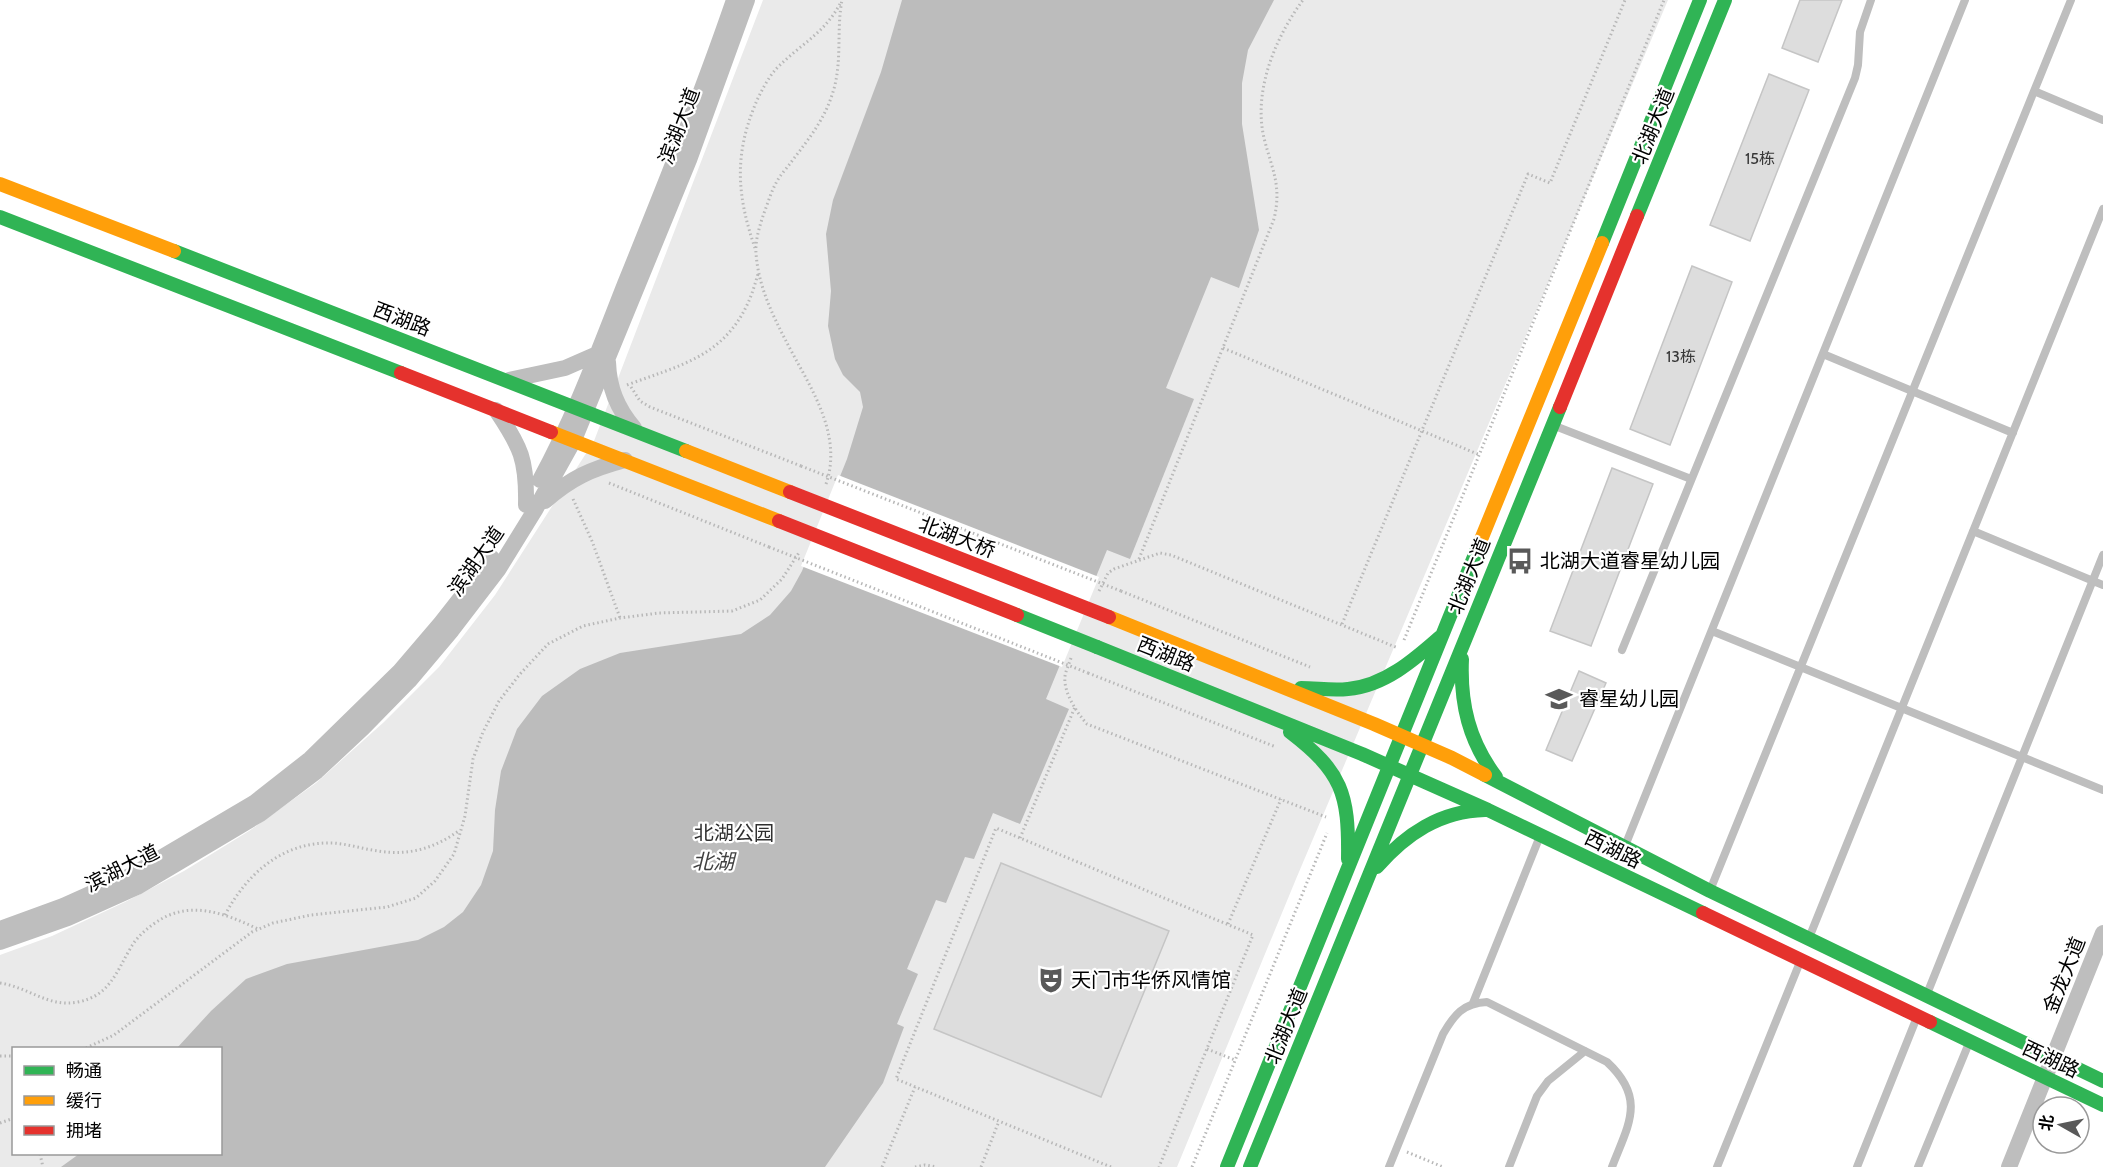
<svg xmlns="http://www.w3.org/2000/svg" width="2103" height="1167" font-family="Cabin,'Noto Sans SC',sans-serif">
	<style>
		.green { fill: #eaeaea; fill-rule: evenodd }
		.water { fill: #bcbcbc }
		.pier { fill: #fff }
		.building { fill: #ddd; stroke: #c5c5c5; stroke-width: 1.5 }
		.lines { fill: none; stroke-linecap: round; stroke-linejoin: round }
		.path { stroke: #b8b8b8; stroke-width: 3; stroke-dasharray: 1.5 3; stroke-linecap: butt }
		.lane { stroke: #bebebe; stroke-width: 8 }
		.street { stroke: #bebebe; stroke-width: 16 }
		.fast { stroke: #30b455; stroke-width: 14 }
		.slow { stroke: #ff9f0a; stroke-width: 14 }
		.jam { stroke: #e5322d; stroke-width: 14 }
		.path-bridge { stroke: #b8b8b8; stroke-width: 3; stroke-dasharray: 1.5 3; stroke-linecap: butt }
		.fast-bridge { stroke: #30b455; stroke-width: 14 }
		.jam-bridge { stroke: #e5322d; stroke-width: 14 }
		.labels { text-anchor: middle; stroke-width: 4.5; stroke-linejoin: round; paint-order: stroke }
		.number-label { font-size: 16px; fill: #373737 }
		.street-label { font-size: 20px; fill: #000; stroke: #fff }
		.poi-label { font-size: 20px; fill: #000; stroke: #fff; text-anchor: start }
		.park-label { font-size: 20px; fill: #303030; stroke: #fff }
		.water-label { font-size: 21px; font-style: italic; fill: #414141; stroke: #fff }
	</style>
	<rect width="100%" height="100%" fill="#fff"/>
	<path class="green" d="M763,0H1668L1296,879L1177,1167H0V955L52,936L125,902L184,871L249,831L316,783L384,722L439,667L495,595L594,441ZM14,1048H220V1154H14Z"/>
	<path class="water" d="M902,0H1274L1248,50L1242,83V124L1259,230L1239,288L1211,277L1166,388L1194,399L1130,559L1107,550L1046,699L1069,709L1020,824L993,813L974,859L965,857L946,903L936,900L907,969L918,974L897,1024L904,1027L883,1083L825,1167H61L79,1154H220V1048H177L211,1011L246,979L287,964L418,940L444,927L463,912L481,885L493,851L495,810L501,771L517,729L542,696L580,669L620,653L741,634L770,615L791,591L802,571L847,459L863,407L860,392L843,375L835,359L828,326L831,291L826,234L833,200L881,72Z"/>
	<path class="pier" d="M838,475L1099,577L1062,667L801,566Z"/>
	<path class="building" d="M1800,0H1842L1818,62L1782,48Z
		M1769,74L1809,90L1750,241L1710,225Z
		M1692,266L1732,282L1670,445L1630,429Z
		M1612,468L1653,484L1591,646L1550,631Z
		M1579,671L1606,683L1572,761L1546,750Z
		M1001,863L1169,931L1101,1097L934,1029Z"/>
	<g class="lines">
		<path class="path" d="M755,248C737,196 734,156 755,105C760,93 768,78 776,69C799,45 823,35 840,4
			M1223,348L1480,455
			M627,385C677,366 722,358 747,305C752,295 755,284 758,274
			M631,387L640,401L650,407L801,466
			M609,483L769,547
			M826,484C844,432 807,383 785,339C771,312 758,284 756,253C755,240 760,225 764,213C768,203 771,192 776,183C780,175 787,168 792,161C808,140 824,120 832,95C843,64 836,31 842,0
			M573,499L592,541L620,618
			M1139,559L1274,219C1282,185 1272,170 1264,138C1253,91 1275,38 1303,0
			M1099,591L1108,573L1114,569L1160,553L1171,555L1398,648
			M1121,591L1310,667
			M1342,624L1528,174L1550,183L1625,0
			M1404,640L1664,0
			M1071,658C1069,664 1066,670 1065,676C1063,692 1077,713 1087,724L1326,817
			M1088,673L1276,747
			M1020,838L1075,707
			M225,915C247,873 284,841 333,843C348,844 363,849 378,851C410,856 435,848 460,830
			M1228,924L1281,799
			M0,983C28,987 49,1008 78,1002C109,996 116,973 130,949C136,938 145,930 155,923C189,899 224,913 258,929
			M86,1048L114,1035L252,932L273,923L311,915L387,907L416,898L435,881L454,854L465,816L473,759L483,732L499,701L520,674L548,644L583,626L620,618L659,613L732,611L760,600L782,579L800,551
			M1207,1049L1235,1060
			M0,1056H14
			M0,1123L14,1118
			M1407,1152L1443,1167
			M40,1154L43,1167
			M882,1167L915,1087
			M915,1167L925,1165L937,1167
			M981,1167L999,1121
			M1111,1167L896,1079L996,828L1253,935L1159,1167
			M1192,1167L1327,833"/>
		<path class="lane" d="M2034,91L2103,120
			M1823,354L2013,433
			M1555,426L1691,479
			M1973,531L2103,585
			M1712,631L2103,790
			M1622,650L1855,78L1858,65L1860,32L1871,0
			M1625,846L1965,0
			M1711,888L2071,0
			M1809,938L2103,209
			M1927,994L2103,555
			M1473,1003L1540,836
			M1389,1167L1443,1034C1454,1015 1463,1003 1487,1002L1607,1062C1647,1099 1628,1125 1612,1167
			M1509,1167L1537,1096L1548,1081L1585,1051
			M1717,1167L1800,962
			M1857,1167L1917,1017
			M1918,1167L1969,1043"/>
		<path class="street" d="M608,362C609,388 617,408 634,428
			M509,380L565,368L597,354
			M496,410C521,447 527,460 526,505
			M540,480C574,418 599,350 625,284C663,190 701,96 734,0
			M545,501C571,478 591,469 625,460
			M0,929L63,906L132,875L254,803L310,759L400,671L441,623L492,558
			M0,942L68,918L137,887L260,814L317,771L363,728L409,681L452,630L498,570L535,510L574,440L689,160L747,0
			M2009,1167L2103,933"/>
		<path class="fast" d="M1637,216L1725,0
			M0,217L401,373
			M1602,243L1700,0
			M174,251L686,451
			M1097,647L1362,754L1488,810L1703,913
			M1462,659C1460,704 1469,741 1496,777
			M1301,688C1317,688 1332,691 1348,689C1384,686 1414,660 1440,637
			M1290,732C1342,772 1349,793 1348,859
			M1485,775L1710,891L2103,1081
			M1377,867C1406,834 1440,811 1485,810
			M1930,1022L2103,1105
			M1227,1167L1480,542
			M1250,1167L1560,407"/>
		<path class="slow" d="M0,184L174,251
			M551,432L779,521
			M686,451L790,492
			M1480,542L1602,243
			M1109,617L1374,724L1452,758L1485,775"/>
		<path class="jam" d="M401,373L551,432
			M1560,407L1637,216
			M1703,913L1930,1022"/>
		<path class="path-bridge" d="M801,466L1121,591
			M769,547L1088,673"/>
		<path class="fast-bridge" d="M1017,615L1097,647"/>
		<path class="jam-bridge" d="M790,492L1109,617
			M779,521L1017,615"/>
	</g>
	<defs>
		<g id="bus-bare" transform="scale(2.07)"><path d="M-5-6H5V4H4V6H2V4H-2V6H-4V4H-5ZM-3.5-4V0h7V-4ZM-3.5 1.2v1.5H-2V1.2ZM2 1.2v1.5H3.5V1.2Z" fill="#595959" stroke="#fff" stroke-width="2.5" paint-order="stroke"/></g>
		<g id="school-bare" transform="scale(2.07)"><path d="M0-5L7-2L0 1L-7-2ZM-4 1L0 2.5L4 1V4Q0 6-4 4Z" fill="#595959" stroke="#fff" stroke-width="2.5" paint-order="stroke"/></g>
		<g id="theatre-bare" transform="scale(2.07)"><path d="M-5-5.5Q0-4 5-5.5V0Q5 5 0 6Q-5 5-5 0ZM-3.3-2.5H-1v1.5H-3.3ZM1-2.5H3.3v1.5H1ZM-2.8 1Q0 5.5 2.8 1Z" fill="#595959" stroke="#fff" stroke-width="2.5" paint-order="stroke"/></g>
	</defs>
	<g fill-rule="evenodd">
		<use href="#bus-bare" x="1520" y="561"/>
		<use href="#school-bare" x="1559" y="699"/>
		<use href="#theatre-bare" x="1051" y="980"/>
	</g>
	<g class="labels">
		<g class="number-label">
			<text x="1760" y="164">15栋</text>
			<text x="1681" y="362">13栋</text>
		</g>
		<g class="street-label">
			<text transform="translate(679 126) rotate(-69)" y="7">滨湖大道</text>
			<text transform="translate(1653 126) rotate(-68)" y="7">北湖大道</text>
			<text transform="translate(402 319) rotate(21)" y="7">西湖路</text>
			<text transform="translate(957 537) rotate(21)" y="7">北湖大桥</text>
			<text transform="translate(476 561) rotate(-55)" y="7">滨湖大道</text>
			<text transform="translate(1469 576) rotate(-68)" y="7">北湖大道</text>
			<text transform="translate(1166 654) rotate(22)" y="7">西湖路</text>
			<text transform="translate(1613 849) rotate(26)" y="7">西湖路</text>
			<text transform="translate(122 868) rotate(-27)" y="7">滨湖大道</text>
			<text transform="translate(2064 975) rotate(-68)" y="7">金龙大道</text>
			<text transform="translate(1286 1026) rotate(-68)" y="7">北湖大道</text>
			<text transform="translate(2051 1059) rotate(25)" y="7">西湖路</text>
		</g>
		<g class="poi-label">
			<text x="1540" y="568">北湖大道睿星幼儿园</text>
			<text x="1579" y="706">睿星幼儿园</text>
			<text x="1071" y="987">天门市华侨风情馆</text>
		</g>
		<g class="park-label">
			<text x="734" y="840">北湖公园</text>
		</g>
		<g class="water-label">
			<text x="713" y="869">北湖</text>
		</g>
	</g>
	<rect x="12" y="1047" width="210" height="108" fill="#ffffff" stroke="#999999" stroke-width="1.5"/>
	<rect x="24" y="1066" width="30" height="9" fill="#30b455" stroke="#999999" stroke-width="1.5"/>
	<text x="66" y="1077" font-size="18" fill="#000000">畅通</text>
	<rect x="24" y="1096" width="30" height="9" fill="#ff9f0a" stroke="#999999" stroke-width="1.5"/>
	<text x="66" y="1107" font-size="18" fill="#000000">缓行</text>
	<rect x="24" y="1126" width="30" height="9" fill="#e5322d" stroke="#999999" stroke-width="1.5"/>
	<text x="66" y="1137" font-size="18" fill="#000000">拥堵</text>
	<g transform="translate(2061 1125) rotate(279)"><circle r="28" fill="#ffffff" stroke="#999999" stroke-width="1.5"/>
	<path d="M0-4.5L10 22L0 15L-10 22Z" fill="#595959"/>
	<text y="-9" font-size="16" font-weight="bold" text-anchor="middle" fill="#000000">北</text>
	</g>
</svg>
